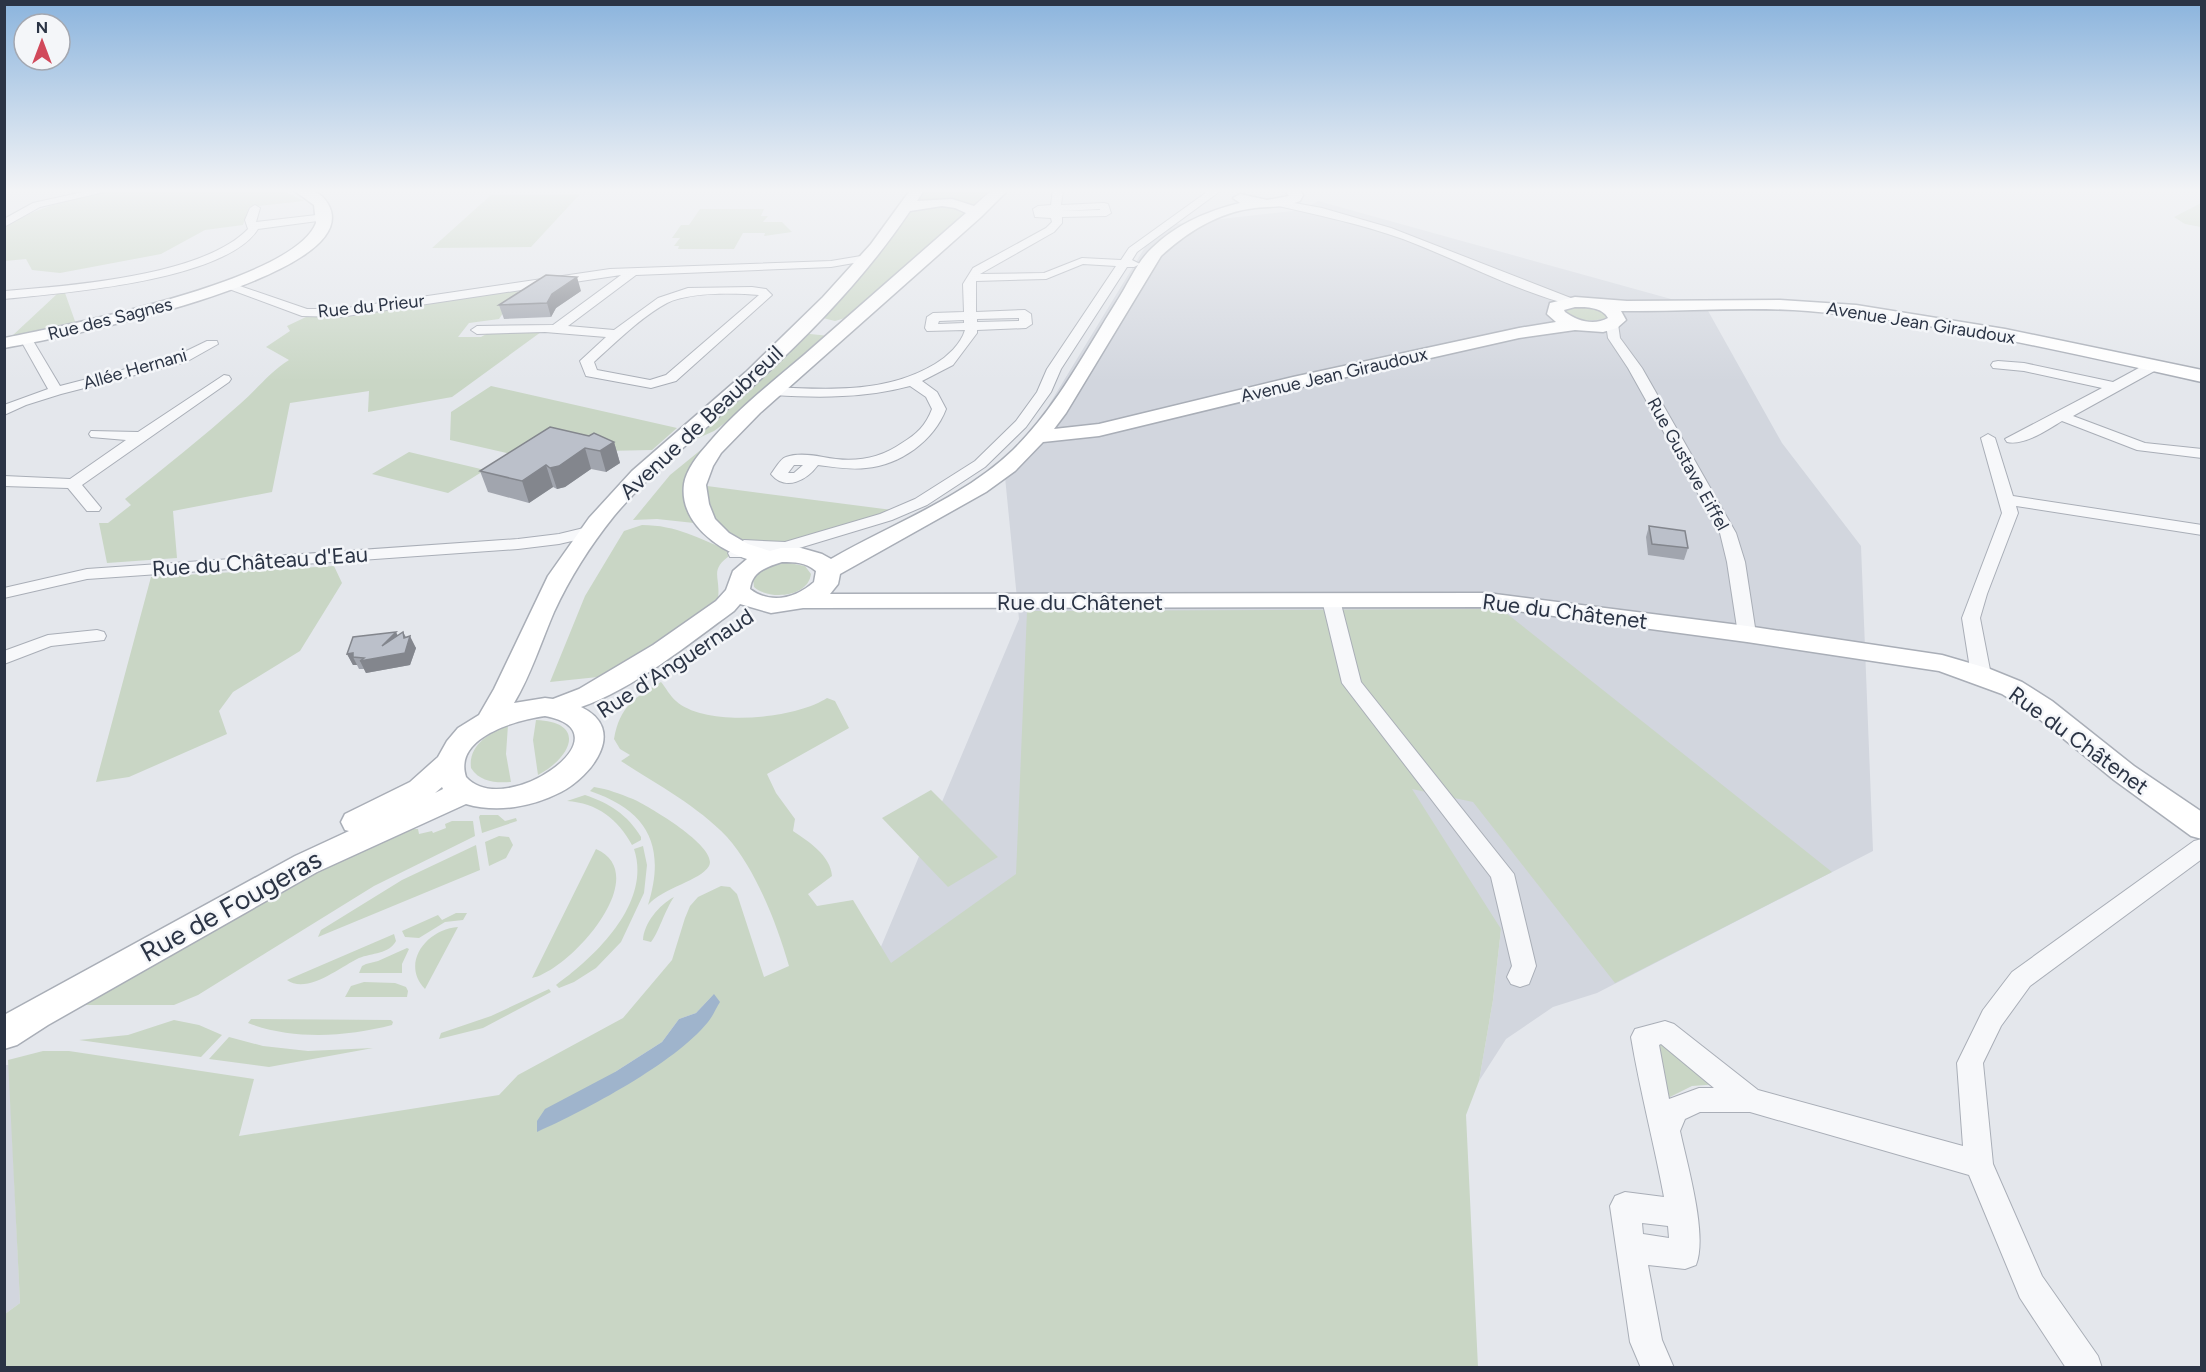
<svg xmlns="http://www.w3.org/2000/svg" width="2206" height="1372" font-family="Figtree,sans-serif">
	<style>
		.built { fill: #d2d6de }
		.green { fill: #c9d6c5; fill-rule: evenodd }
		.water { fill: #9fb4cc }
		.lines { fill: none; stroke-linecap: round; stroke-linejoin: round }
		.street-casing { stroke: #a9aeb7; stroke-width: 2 }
		.secondary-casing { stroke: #a9aeb7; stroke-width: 3 }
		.street { fill: #f7f8fa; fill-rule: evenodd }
		.secondary { fill: #fff; fill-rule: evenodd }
		.wall { fill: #a1a5ae }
		.shaded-wall { fill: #83868d }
		.building { fill: #bbc0ca; stroke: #83868d; stroke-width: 1.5 }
		.labels { text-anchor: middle; stroke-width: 5; stroke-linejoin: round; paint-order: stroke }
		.far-street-label { font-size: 18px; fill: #2b3445; stroke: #f4f6f9 }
		.street-label { font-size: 22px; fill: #2b3445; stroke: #f4f6f9 }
		.near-street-label { font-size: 27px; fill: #2b3445; stroke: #f4f6f9 }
	</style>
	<rect width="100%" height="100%" fill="#e4e7ec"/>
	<path class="built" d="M1318,201L1707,309L1782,443L1861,546L1873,851L1597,993L1553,1007L1506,1039L1479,1081L1493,1000L1501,929L1103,1253L880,949L1019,619L1005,477L1158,226L1302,210Z
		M4,1065H9L20,1303L5,1314Z"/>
	<path class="green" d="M117,189H280L304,201L249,207L243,225L205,230L161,254L60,273L32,270L26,259L5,261V227C39,205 78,198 117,189Z
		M924,189H997L975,209C959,197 935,201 917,201Z
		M580,194L531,247L432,248L491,195Z
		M2201,203V227L2185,224L2174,217Z
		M950,204L967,212L852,316L835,321L823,318L915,207Z
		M700,209H764L761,216H768L763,222H782L792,232L764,236L765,233H743L734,249H678L679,246H674L680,238H672L681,225H689Z
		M521,287L499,319L469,323L458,337H481L490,332H541L452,397L368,412L369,391L290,403L272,492L173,511L177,558L107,563L99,523H108L131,505L125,499C164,468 203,437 240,404C257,389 270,372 289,360L266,347L290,331L287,326L306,317L354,316Z
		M65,293L76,324L12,336L57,294Z
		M1583,306L1600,309L1608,316L1606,319L1585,321L1565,313L1568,307Z
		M801,333L829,336L740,412L714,431L683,445Z
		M491,386L677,428L652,450L604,451L537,460L450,440L451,412Z
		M729,427L703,454L698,519L694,523L657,519L633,520L670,475Z
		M409,452L485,470L448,493L372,474Z
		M707,486L892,510C873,519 851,524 831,530C791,541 730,562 709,509C707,503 708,493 707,486Z
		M642,525C677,525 699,539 731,551L732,554C708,570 721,576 718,598L680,628L598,677L550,682L585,596L624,531Z
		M784,562L805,566L811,574C808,598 768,600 754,587L753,578L761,569Z
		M334,566L342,583L300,651L233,692L219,711L227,734L129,777L96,782L151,577Z
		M1501,609L1832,872L1615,983L1473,802L1412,789L1501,929L1493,1000L1479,1081L1466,1115L1478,1367L5,1368V1314L20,1303L8,1060L43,1051H69L254,1079L239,1136L499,1095L518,1075L623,1018L672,960L685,918L690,906L698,897L721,886L730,887L737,894L764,977L789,966C777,924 756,870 727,837C698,806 656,784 621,761L630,755L620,749L614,739C620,706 634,698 661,682C666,688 670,696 676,701C706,728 795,719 827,698L835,701L849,728L767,774L776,793L795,819L793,831C808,841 831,856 832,876L808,894L817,906L853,900L891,963L1016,874L1027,611ZM714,994L644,1074L615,1072L662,1042L679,1019L696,1013Z
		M536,720C587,722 572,757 538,775L533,740Z
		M508,725L506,754L511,782C495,783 480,782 471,768C468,745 490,733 508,725Z
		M594,787C608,789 620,794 633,799C648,806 719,847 709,866C700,881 664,887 648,905C666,847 649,811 590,791Z
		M931,790L998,857L948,887L882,818Z
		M585,795C609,803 628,815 641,837V840L632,845C618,819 597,803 567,801Z
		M480,815H498L505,821L516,818L517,821L482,833L479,817Z
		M452,821H473L475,836L374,886L198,995L174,1005H78L283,885L410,829H418L419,834L432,831L433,833L446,828L445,824Z
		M499,836L509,837L513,845L506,858L489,866L485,842Z
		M476,845L480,870L318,937L321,930L402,880Z
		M643,846L647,865L644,893L621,942L596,968L574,982L559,988L556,985C595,957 652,903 634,849Z
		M596,849C655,875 570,970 532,978Z
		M674,897C665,910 658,934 651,942L643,940C644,923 659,905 674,897Z
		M456,913H467L463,920L445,922L419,938L405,937L402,931L438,915L442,920Z
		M458,927L425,989C400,963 427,929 458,927Z
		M394,934L396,941C389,954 372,953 359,958C340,967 307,995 287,980Z
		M407,948L409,949L402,964V973H359L362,966L366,964L378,961Z
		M364,982L395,983L406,987L408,991L407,997H345L351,986Z
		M549,989L551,992L483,1028L439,1039L441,1033L491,1016Z
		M251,1019L391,1020L393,1022L392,1025C346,1037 293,1040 248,1023Z
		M174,1020L199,1025L222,1035L201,1057L79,1040L128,1035Z
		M229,1037L263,1046L308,1051L373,1048L269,1067L209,1059Z
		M1659,1045H1668L1719,1084L1692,1086L1670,1097L1662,1094Z"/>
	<path class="water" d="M714,994L720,1002C716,1008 713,1016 708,1022C675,1063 586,1110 537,1132V1121L545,1109L615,1072L662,1042L679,1019L696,1013Z"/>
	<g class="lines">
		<g class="street-casing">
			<path id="street" d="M96,189H117L40,207L4,227V219L33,203Z
				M1053,189H1063L1061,205L1104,203L1108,204L1111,213L1106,216L1062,217V223L1054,232L980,274L1044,273L1082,258L1121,260L1129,248L1211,189H1223L1137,252L1132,260L1140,264L1134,267H1127L1061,369L1051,392L1026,427L985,467L927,505L892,520L786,552L766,553L753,550L742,557H730L728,553L744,540L785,542L880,514L915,499L975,461L1016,421L1037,392L1047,369L1116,266L1083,264L1046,279L976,281V312L1025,310L1031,314L1032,324L1026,328L977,330V333L953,365L922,381L937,392L946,409C934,441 900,465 866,468C850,470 834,467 818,465C807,480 786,492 771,474C775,469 780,459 786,457C797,453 813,455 823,457C852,463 878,460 902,443C917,434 926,425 932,409L926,397L910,386C865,398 820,398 774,395L767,391L774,387C828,390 887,393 935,364C947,357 961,344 965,330L927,331L925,328L927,317L933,313L964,312L963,284L973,268L1046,228L1052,222L1051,218L1035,217L1033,209L1038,206L1051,205ZM1100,209V210L1061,211ZM1019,318V321L977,322V319ZM964,320V323L938,324L939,321ZM794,465H803L794,473H788Z
				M1278,200L1322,208L1391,228L1581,302L1575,306C1515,291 1461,261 1403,239C1361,224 1318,215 1274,205L1273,203Z
				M255,205L260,208L256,222L325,214L330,217L325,220L258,229C225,281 64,293 4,299V291C69,286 203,276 248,229L245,220L250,208Z
				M867,255L873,258L871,260L831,267L636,275L568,326L614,330L658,298L688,288L752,287L766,289L772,295L676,381L651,388L586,376L580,361L606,337L545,332L477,334L471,330L477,326L553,325L621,275L340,317L302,316L221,286L227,282L231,283L307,309H340L610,269L831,261ZM759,295L666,375L650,380L597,370L594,362C615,343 641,317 667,303C690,292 733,293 759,295Z
				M1612,320L1618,324L1620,338L1642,368L1736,533L1745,562L1756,634L1754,638H1740L1738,634L1727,562L1720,533L1628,368L1608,338L1606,324Z
				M26,335L32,339L60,386L176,356L207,341H217L218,344L186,362L61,394L26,405L4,415V405L48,389L20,339Z
				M1998,361L2024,363L2113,382L2148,363H2158L2160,366L2158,369L2073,416L2145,443L2202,449V458L2137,450L2062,421C2047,430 2024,446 2007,442L2005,439L2102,388L2024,371L1993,368L1991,365L1993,362Z
				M224,375L229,376L231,379L229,382L82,485L101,508L99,511H87L68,488L4,486V476L70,479L126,440L91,437L89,434L91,431L138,432Z
				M1988,434L1995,438L2013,496L2202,525V535L2016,506L2018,513L1987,594L1980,618L1991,675L1988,679H1974L1971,675L1962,618L2002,513L1981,438Z
				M592,526L600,531L598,535L559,544L518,549L87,579L4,598V588L87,569L518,539L559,534Z
				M1331,595L1337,596L1340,600L1361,682L1514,874L1536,966L1529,984L1520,987L1511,984L1507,977L1512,966L1491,877L1342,683L1322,600L1325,596Z
				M97,630L104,632L106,636L104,640L51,646L4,664V651L48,635Z
				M2202,839V859L2030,986L2001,1026L1983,1063L1993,1164L2042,1276L2098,1356L2102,1368H2066L2020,1298L1969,1175L1750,1112H1700L1685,1119L1680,1131C1687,1164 1708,1235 1696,1265L1685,1269L1648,1265L1662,1340L1674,1368H1641L1630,1342L1610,1206L1615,1196L1625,1192L1664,1197C1654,1143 1640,1091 1631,1037L1635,1029L1665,1021L1674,1024L1758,1090L1963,1146L1957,1063L1983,1010L2012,972L2194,841ZM1661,1044L1714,1088H1699L1669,1099L1659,1045ZM1642,1223L1668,1226L1669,1238L1643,1234Z"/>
		</g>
		<g class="secondary-casing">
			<path id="secondary" d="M292,189C308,189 319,189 328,204C371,278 48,340 4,348V338C64,326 294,281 316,223L314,205Z
				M911,189H925L917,201L952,199L974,206L993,189H1009L981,217L760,413L721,453L713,466L706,485L709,504L715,519L729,533L748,544L770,551L781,548H801L822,554L831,559C891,524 962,499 1013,450C1056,408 1085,352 1117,301C1128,284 1137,262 1152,248C1177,224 1207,211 1240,203L1233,198L1240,194L1267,200L1289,196L1284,189H1299L1303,195L1300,201C1284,208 1271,206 1255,208C1219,212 1187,232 1161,256L1066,413L1054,429L1099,424L1293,377L1519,328L1556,322L1547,314L1550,303L1575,297L1627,301L1780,300L1856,305L2005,329L2202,370V382C2071,353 1941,322 1808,311C1746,306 1683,312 1621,311L1626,320L1617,328L1603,332L1575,330L1519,338L1293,389L1099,436L1043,442L1015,471L986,492L840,574L838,584L830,594L1487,593L1747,626L1942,655L1990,669L2022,682L2052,701L2134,766L2202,812V839L2191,836L2114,780L2032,713L2002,694L1939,671L1747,642L1487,607L803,608L771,613L740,604L734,611C690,643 632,690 581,707C628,729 592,776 561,792C532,807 497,813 466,804L317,872L48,1025L17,1045L4,1049V1015L295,856L349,831L345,830L341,822L345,814L410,782L438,757L447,741L458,728L479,715L494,689L548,576L589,518L632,471L746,372L823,297L871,244ZM942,206L955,208L966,213C912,260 858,308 804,355C771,383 735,411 707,445C698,455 686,470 684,484C679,522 717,549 747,559L733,571L726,590L716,601L653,645L579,689L553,699L545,698L514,703C531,675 541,642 554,612C570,577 590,546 614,516C649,474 692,441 732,405C797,347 861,284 910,211ZM1575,307C1587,307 1602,307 1608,318C1594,326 1577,321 1565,312L1564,310ZM782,562C795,562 805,562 816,571L814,582C796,598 771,605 750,589C752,571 767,567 782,562ZM545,716C632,732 505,821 466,777C453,737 517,720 545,716ZM442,787L443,789L435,793Z"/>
		</g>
		<use href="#street" class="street"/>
		<use href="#secondary" class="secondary"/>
	</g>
	<path class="wall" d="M581,291L556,308L551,317L504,319L499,305Z
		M614,442L620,463L606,472L591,469L565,487L557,489L553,487L529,503L488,492L480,471Z
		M1649,526L1688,548L1684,560L1648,555L1646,537Z
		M403,632L406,637L416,648L410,665L366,673L364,669H359L357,665H353L347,654L398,636Z"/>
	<path class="shaded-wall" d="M577,277L581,291L556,308L551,317L547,303L552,294Z
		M614,442L620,463L606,472L600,451Z
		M585,448L591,469L565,487L557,489L550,468Z
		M546,465L553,487L529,503L522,481Z
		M396,632L402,644L404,638L403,632L408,643L410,636L416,648L410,665L366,673L360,661L382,646Z
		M353,653V657L357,665H353L347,654Z"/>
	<path class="building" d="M546,275L577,277L552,294L547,303L499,305Z
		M550,427L589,436L594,433L614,442L600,451L585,448L559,466L550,468L546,465L522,481L480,471Z
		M1649,526L1685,531L1688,548L1652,544Z
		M396,632L382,646L403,632L404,638L410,636L405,653L360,661L364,658L353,657V653L347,654L353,637Z"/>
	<linearGradient id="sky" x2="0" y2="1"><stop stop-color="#8bb4dd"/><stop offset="0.5" stop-color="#f3f4f6"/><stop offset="1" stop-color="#f3f4f6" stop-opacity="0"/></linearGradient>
	<rect width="2206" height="381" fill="url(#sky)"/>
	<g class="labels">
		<g class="far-street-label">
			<text transform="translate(371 306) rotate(-6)" y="6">Rue du Prieur</text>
			<text transform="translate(110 319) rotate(-14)" y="6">Rue des Sagnes</text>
			<text transform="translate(1921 323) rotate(9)" y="6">Avenue Jean Giraudoux</text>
			<text transform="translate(135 369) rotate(-16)" y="6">Allée Hernani</text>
			<text transform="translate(1334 375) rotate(-13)" y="6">Avenue Jean Giraudoux</text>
			<text transform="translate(1688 464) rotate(61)" y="6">Rue Gustave Eiffel</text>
		</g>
		<g class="street-label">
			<text transform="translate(701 422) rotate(-43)" y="8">Avenue de Beaubreuil</text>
			<text transform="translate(260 561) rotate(-4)" y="8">Rue du Château d'Eau</text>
			<text x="1080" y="610">Rue du Châtenet</text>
			<text transform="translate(1565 611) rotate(7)" y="8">Rue du Châtenet</text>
			<text transform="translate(675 663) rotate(-33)" y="8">Rue d'Anguernaud</text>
			<text transform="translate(2079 740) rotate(36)" y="8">Rue du Châtenet</text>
		</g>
		<g class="near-street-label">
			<text transform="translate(231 906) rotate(-29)" y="9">Rue de Fougeras</text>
		</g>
	</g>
	<rect width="2206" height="1372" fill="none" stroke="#2b3445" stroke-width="12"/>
	<g transform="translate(42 42)"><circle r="28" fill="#f4f6f9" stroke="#a4a8b1" stroke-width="1.5"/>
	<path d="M0-4.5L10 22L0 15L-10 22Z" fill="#d1495b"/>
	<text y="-9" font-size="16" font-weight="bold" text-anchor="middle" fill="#2b3445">N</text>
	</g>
</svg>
